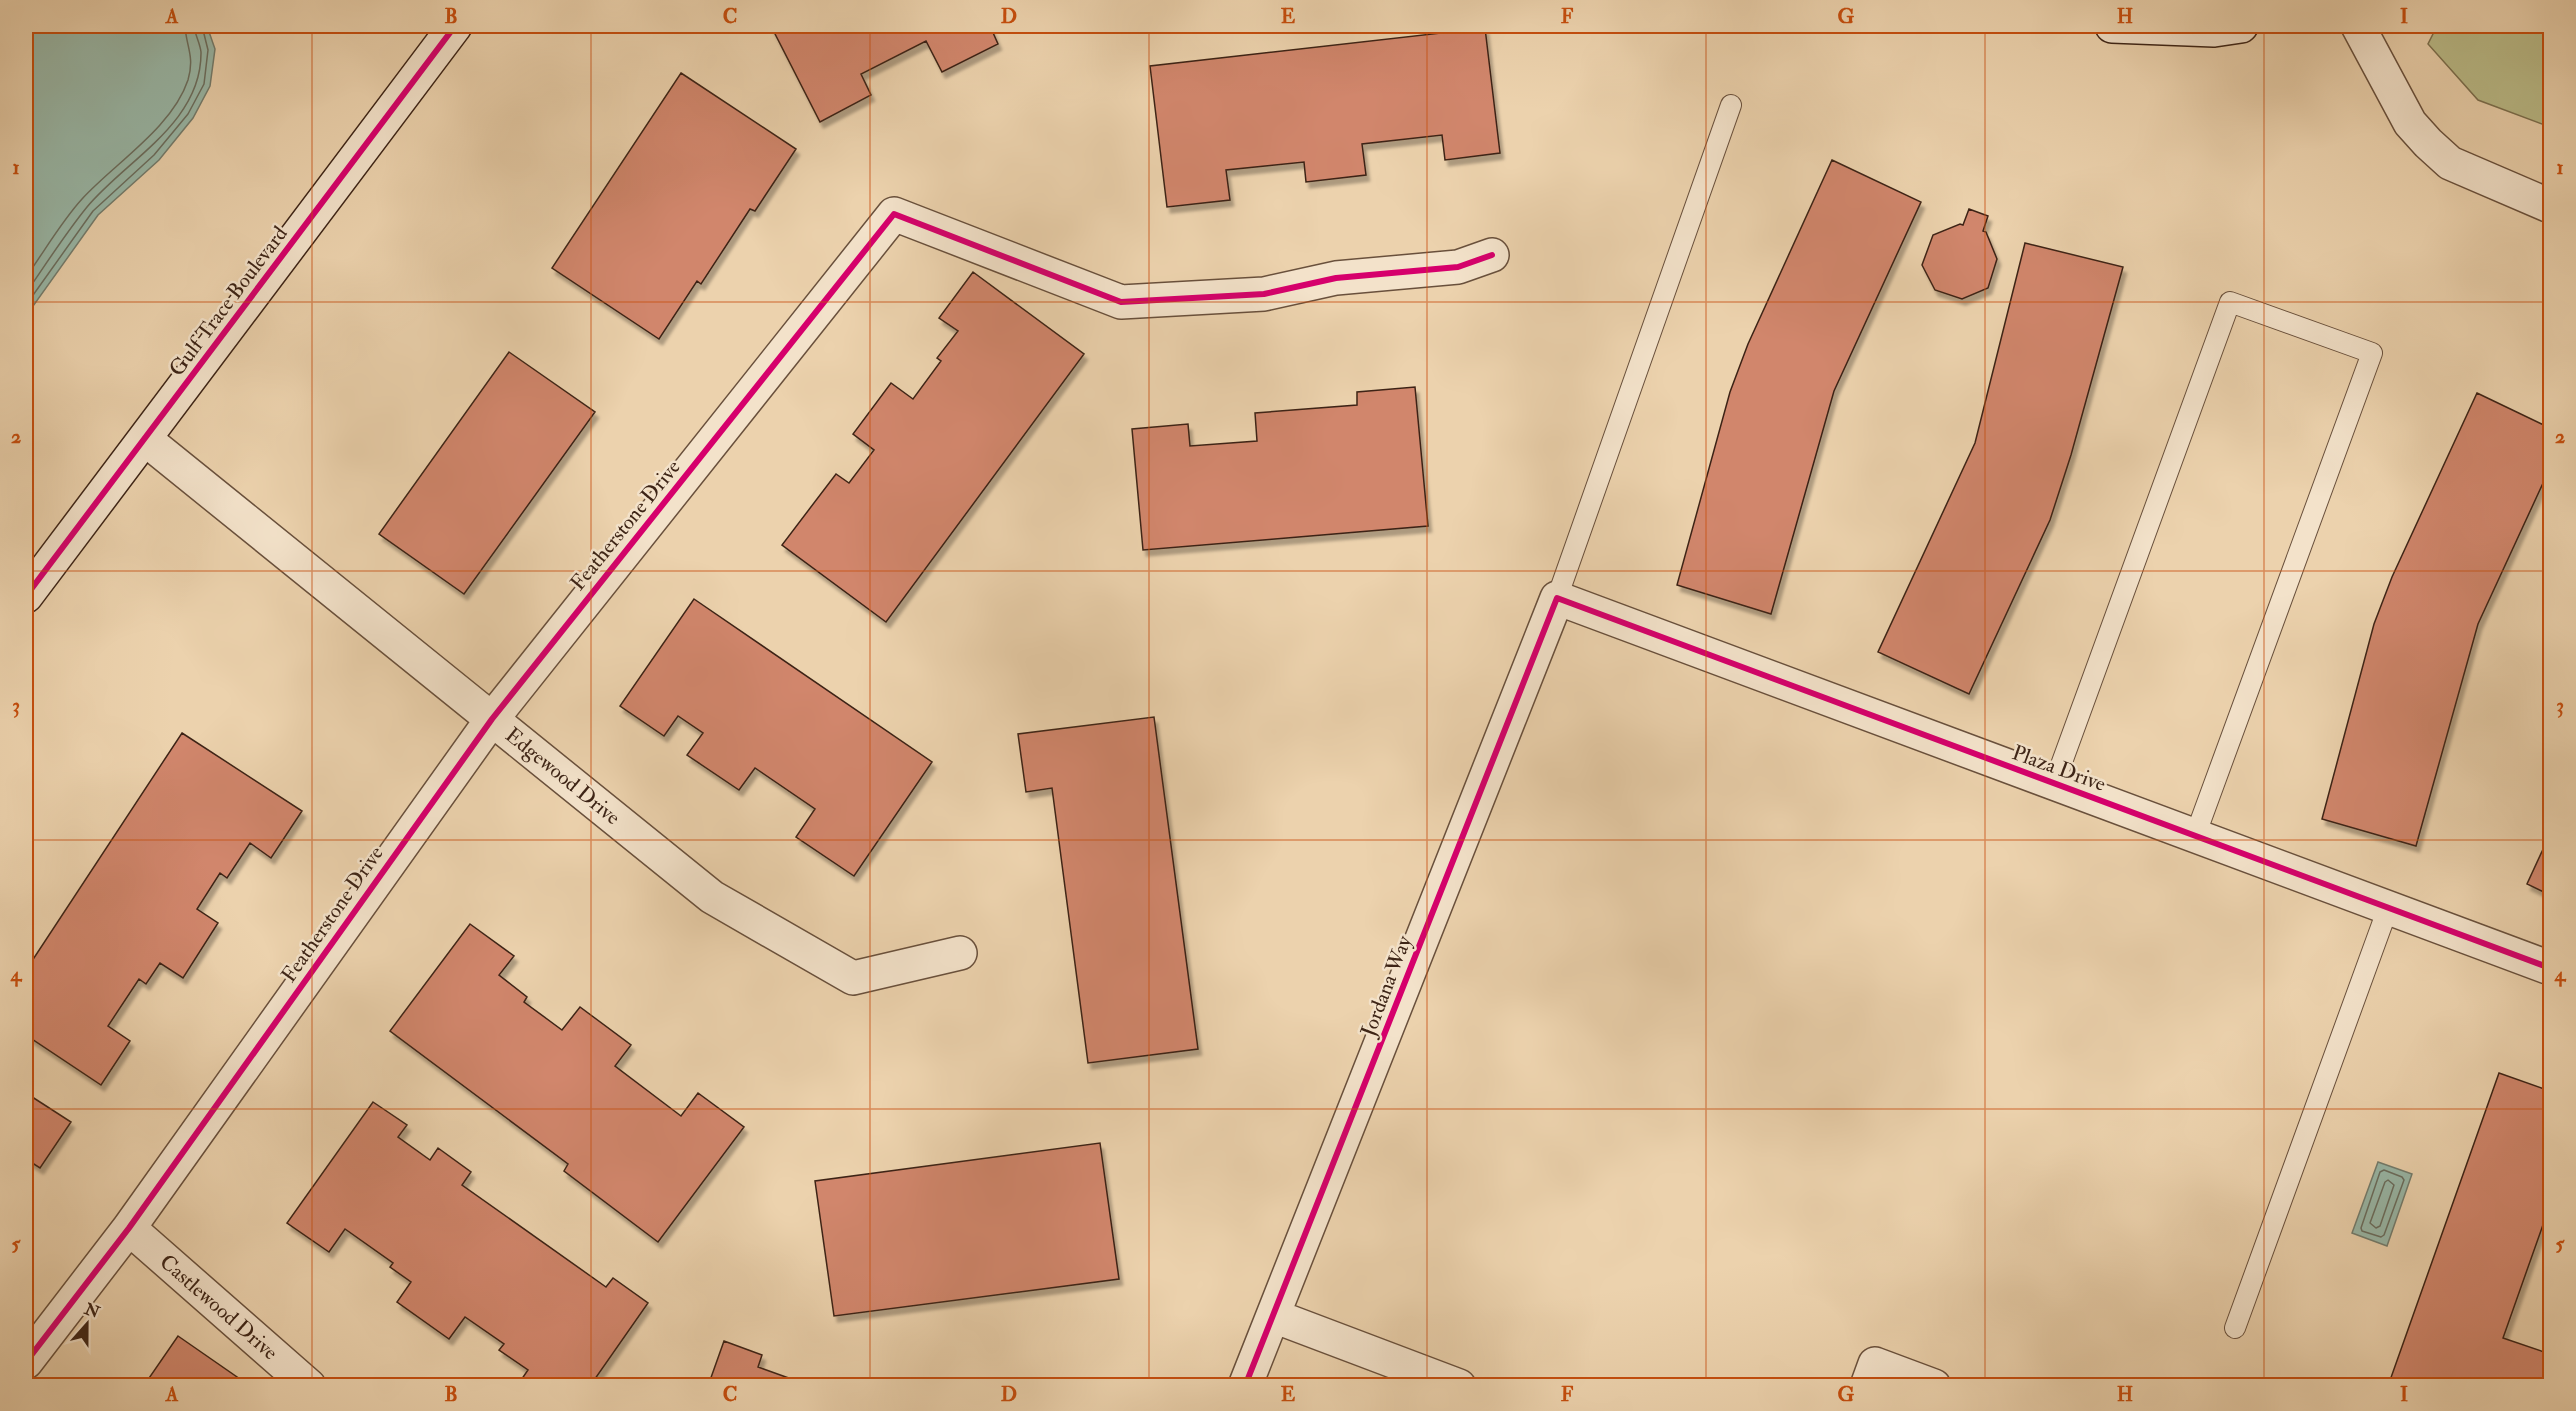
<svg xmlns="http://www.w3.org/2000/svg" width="2576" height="1411" font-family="'IM FELL Double Pica',serif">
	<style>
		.green { fill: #babb88; stroke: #7c704f; stroke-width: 1.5 }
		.water { fill: #99b8a8; stroke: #747d6e; stroke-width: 1.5 }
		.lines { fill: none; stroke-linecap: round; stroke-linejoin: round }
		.shore { stroke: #6b6e5f; stroke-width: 1.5 }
		.building { fill: #d1866c; stroke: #3d2416; stroke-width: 1.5; filter: url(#shadow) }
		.lane-casing { stroke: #69503c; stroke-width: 22 }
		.street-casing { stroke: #69503c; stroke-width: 36 }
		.secondary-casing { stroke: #3d2416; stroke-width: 36 }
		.lane { stroke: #f3e2ca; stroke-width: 20 }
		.street { stroke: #f3e2ca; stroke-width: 33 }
		.secondary { stroke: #f3e2ca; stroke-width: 33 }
		.cycleway-casing { stroke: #f3e2ca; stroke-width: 10 }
		.cycleway { stroke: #d6006c; stroke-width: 6 }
		.grid { fill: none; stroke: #c64e0e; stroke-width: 1.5; stroke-opacity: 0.55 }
		.labels { text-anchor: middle; stroke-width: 5; stroke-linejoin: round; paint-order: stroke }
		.street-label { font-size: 21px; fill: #3d2416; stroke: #f3e2ca }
		.neatline { fill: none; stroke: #c64e0e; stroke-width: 2 }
		.grid-label { font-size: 20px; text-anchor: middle; font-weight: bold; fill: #c64e0e }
	</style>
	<defs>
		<filter id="shadow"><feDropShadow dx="3.5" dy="6" stdDeviation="1.5" flood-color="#0004"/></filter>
	</defs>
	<rect width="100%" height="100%" fill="#ecd2ad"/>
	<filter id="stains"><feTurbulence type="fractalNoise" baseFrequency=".00333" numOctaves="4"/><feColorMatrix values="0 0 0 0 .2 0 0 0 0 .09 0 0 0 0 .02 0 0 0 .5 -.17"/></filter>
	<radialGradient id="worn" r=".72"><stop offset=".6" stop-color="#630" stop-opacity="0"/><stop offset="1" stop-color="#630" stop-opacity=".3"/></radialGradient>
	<path class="green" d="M2437,26H2550V127L2478,100L2428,44Z"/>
	<path class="water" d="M26,26H207L215,49L210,86L193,118L159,160L98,215L26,316Z
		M2378,1162L2412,1174L2387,1246L2352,1233Z"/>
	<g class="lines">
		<path class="shore" d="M26,277C44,252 61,222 82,199C115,163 172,128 188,80C195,56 186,46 185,26
			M26,293C46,264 65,234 87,207C126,160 202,123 201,52C200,43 195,35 194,26
			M26,305L93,211L154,155L188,114L204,84L208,50L202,26
			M2384,1170L2402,1177L2404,1180L2384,1235L2381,1237L2362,1231L2361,1228L2380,1172Z
			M2388,1180L2394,1185L2380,1226L2376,1228L2370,1223L2385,1182Z"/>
	</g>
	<path class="building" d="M771,26H990L998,44L942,72L926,41L861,74L871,95L820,122Z
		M1485,28L1500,153L1445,160L1442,135L1362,144L1366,175L1306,182L1304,162L1226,170L1230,200L1167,207L1150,66Z
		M681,73L796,149L755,211L750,209L701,284L697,281L659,339L552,268Z
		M1832,160L1921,202L1834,391L1771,614L1677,585L1730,392L1748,344Z
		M1969,209L1988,216L1983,231L1986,232L1997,259L1988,288L1962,299L1935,290L1922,265L1933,235L1960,224L1963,225Z
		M2025,243L2123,267L2071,455L2050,520L1969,694L1878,652L1975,443Z
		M973,272L1084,354L886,622L782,545L836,474L849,483L874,450L853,434L891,383L913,399L941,361L937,358L958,331L939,318Z
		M509,352L595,412L464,594L379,534Z
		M1415,387L1428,526L1143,550L1132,429L1188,424L1190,446L1257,441L1255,413L1357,405V392Z
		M2477,393L2550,428V468L2478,624L2416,846L2322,819L2374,624L2392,577Z
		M694,599L932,762L854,876L796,837L815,809L755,768L739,790L687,755L703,733L678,716L664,736L620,706Z
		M1154,717L1198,1049L1088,1063L1052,788L1026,792L1018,734Z
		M182,733L302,811L271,858L250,843L227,878L220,873L197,909L218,923L183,978L160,963L146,984L139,979L108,1026L130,1041L101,1085L26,1035V970Z
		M2550,834V895L2527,884Z
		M470,924L514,956L499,975L527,997L524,1002L562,1030L580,1007L631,1045L615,1066L681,1116L698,1093L744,1127L658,1242L564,1171L568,1164L390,1031Z
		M2499,1073L2550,1091V1205L2503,1338L2550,1354V1386H2388Z
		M26,1093L71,1122L40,1168L26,1159Z
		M373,1102L407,1125L398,1137L430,1160L438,1148L471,1172L462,1185L606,1287L613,1278L648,1303L590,1386H517L528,1370L499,1350L504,1344L465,1317L449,1339L397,1302L411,1282L390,1267L393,1263L345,1229L329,1252L287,1223Z
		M1100,1143L1119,1279L834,1316L815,1181Z
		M178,1336L250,1386H154L147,1381Z
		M724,1341L762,1355L758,1367L811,1386H708Z"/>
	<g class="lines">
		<g class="lane-casing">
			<path id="lane" d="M1557,598L1731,105
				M2054,784L2230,302L2372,353L2195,836
				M2235,1328L2388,908"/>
		</g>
		<g class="street-casing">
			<path id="street" d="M2358,26L2410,123L2428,143L2450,163L2550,206
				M145,439L712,897L853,978L960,953
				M129,1228L309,1386
				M1274,1316L1459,1386
				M26,1362L129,1228L492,719L894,214L1121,302L1264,294L1336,278L1458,267L1492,255
				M1245,1386L1557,598L2550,968
				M1867,1386L1875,1364L1934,1386"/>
		</g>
		<g class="secondary-casing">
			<path id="secondary" d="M2112,26L2214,30L2241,26
				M26,596L455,26"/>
		</g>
		<use href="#lane" class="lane"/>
		<use href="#street" class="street"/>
		<use href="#secondary" class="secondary"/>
		<g class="cycleway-casing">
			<path id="cycleway" d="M2112,26L2214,30L2241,26
				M26,596L455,26
				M26,1362L129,1228L492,719L894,214L1121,302L1264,294L1336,278L1458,267L1492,255
				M1245,1386L1557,598L2550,968"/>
		</g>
		<use href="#cycleway" class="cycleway"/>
	</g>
	<path class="grid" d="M312,26V1386M591,26V1386M870,26V1386M1149,26V1386M1427,26V1386M1706,26V1386M1985,26V1386M2264,26V1386M26,302H2550M26,571H2550M26,840H2550M26,1109H2550"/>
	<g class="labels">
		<g class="street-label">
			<text transform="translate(228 301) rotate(-53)" y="7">Gulf Trace Boulevard</text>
			<text transform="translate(625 525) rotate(-51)" y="7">Featherstone Drive</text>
			<text transform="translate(2059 768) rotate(20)" y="7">Plaza Drive</text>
			<text transform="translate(563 776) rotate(39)" y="7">Edgewood Drive</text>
			<text transform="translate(332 914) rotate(-55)" y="7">Featherstone Drive</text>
			<text transform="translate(1386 986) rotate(-69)" y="7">Jordana Way</text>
			<text transform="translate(219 1307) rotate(41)" y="7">Castlewood Drive</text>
		</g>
	</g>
	<rect width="2576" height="1411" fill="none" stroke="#ecd2ad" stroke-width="66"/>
	<g transform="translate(87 1324) rotate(21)" stroke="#f3e2ca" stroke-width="4.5" paint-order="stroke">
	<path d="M0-4.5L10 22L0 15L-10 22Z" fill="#3d2416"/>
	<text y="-9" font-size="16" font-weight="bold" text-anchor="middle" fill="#3d2416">N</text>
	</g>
	<rect x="33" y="33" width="2510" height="1345" class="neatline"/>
	<g class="grid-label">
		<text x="172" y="23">A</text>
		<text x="451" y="23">B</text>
		<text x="730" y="23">C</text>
		<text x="1009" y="23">D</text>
		<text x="1288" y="23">E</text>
		<text x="1567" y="23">F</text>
		<text x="1846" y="23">G</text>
		<text x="2125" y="23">H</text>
		<text x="2404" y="23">I</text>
		<text x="16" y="174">1</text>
		<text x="2560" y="174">1</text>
		<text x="16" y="443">2</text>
		<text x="2560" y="443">2</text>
		<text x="16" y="712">3</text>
		<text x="2560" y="712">3</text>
		<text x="16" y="981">4</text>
		<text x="2560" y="981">4</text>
		<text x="16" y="1250">5</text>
		<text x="2560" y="1250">5</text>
		<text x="172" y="1401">A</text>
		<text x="451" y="1401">B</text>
		<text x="730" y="1401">C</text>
		<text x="1009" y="1401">D</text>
		<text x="1288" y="1401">E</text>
		<text x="1567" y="1401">F</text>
		<text x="1846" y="1401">G</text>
		<text x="2125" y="1401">H</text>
		<text x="2404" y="1401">I</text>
	</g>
	<rect width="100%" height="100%" filter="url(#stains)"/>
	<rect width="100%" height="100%" fill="url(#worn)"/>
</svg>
